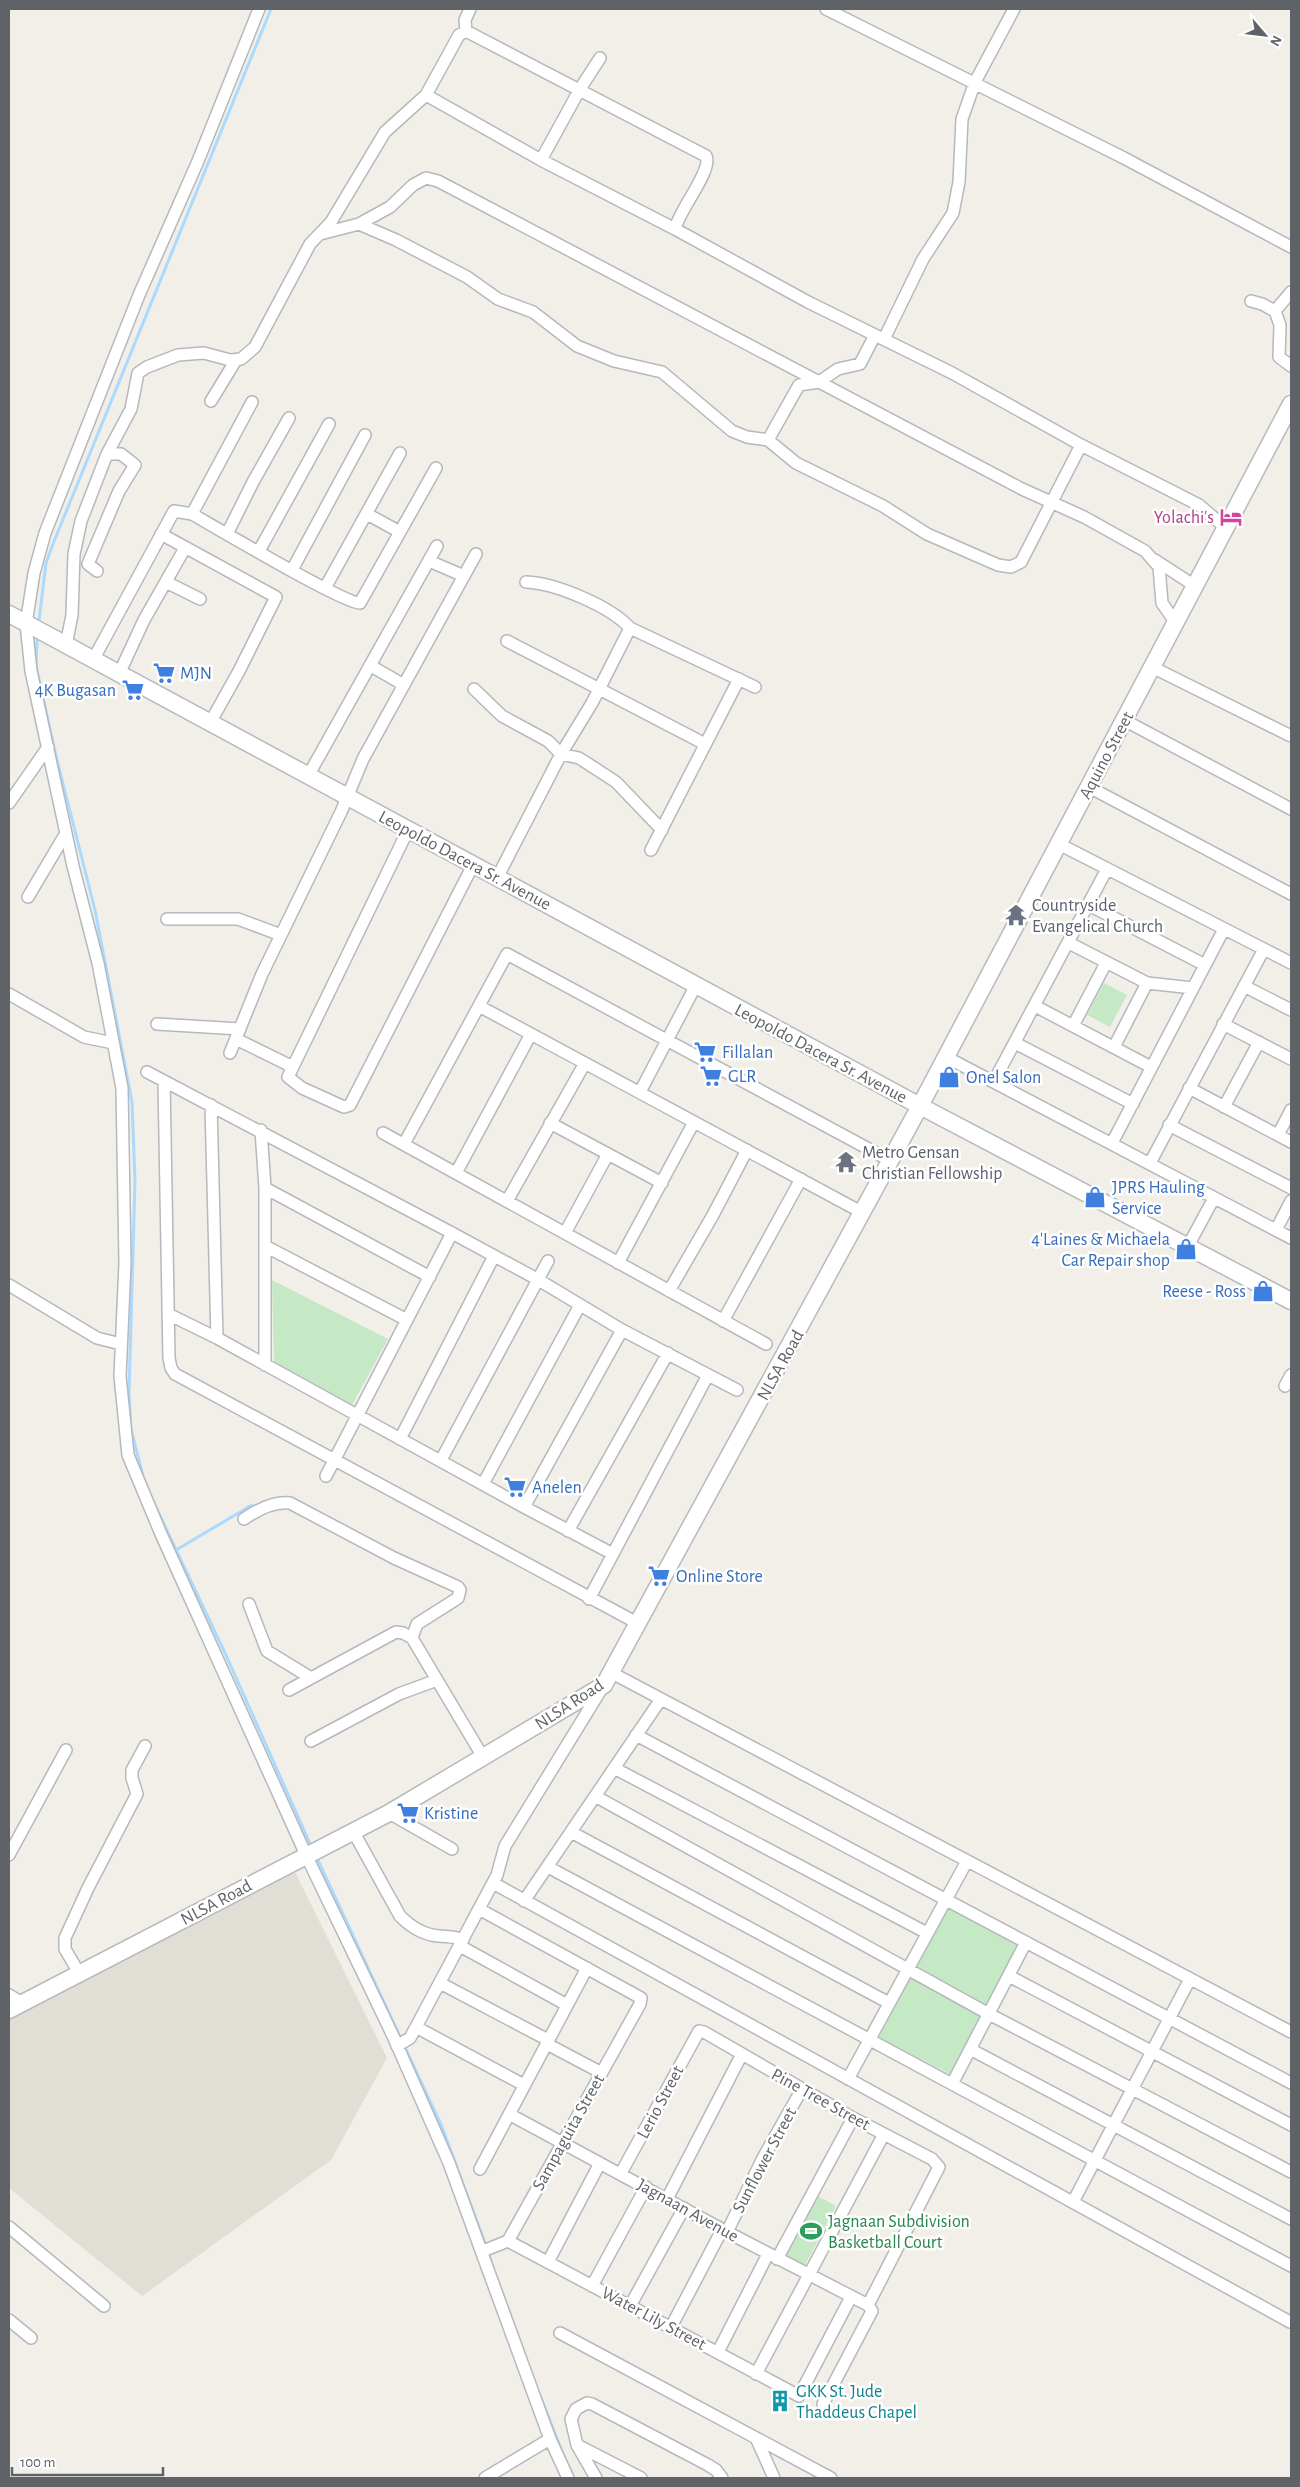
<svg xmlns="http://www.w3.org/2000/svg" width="1300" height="2487" font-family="'Alegreya Sans',sans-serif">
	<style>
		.education { fill: #e1ded6 }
		.green { fill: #c5e8c5 }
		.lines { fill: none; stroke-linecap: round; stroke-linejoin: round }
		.stream { stroke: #aadaff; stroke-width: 3 }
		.street-casing { stroke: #b5b8bc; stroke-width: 14 }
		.secondary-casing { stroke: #b6babf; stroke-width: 19 }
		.street { stroke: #fff; stroke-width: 11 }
		.secondary { stroke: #fff; stroke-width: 16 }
		.labels { text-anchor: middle; stroke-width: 5; stroke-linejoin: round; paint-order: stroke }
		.hotel-label { font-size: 18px; fill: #b23c85; stroke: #fff; text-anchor: end }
		.shop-label { font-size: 18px; fill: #366cbe; stroke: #fff; text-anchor: start }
		.street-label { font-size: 18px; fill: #5f6368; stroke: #fff }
		.worship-label { font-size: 18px; fill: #5b616d; stroke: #fff; text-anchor: start }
		.leisure-label { font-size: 18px; fill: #27864d; stroke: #fff; text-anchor: start }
		.culture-label { font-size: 18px; fill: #0d838f; stroke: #fff; text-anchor: start }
	</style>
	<rect width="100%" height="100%" fill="#f1efe8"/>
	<path class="education" d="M292,1866L387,2058L331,2160L142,2296L9,2188V2014Z"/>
	<path class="green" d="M1104,983L1127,995L1110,1027L1087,1015Z
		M272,1280L388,1339L352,1405L274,1362Z
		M948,1907L1019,1945L950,2074L879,2037Z
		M818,2196L836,2206L805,2265L786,2256Z"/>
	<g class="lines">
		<path class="stream" d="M39,620L46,563L53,544L271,9
			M37,641L36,666L56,756L95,910L132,1102L135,1181L129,1393L131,1429L144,1480
			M153,1501L225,1653L312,1848
			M176,1550L252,1505
			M316,1856L442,2127L486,2246
			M488,2252L492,2265
			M541,2398L565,2459"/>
		<g class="street-casing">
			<path id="street" d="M259,9L198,161L139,295L45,533L34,573L26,624L31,671L73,866L98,963L122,1088L125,1263L120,1376L128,1455L161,1534L306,1855L393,2036L449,2163L550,2439L568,2478
				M826,9L1124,158L1291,247
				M466,31L465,20L470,9
				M426,95L541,160L675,229L808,302L952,373L1081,445L1199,505L1226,528
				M541,160L580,89L600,58
				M359,224L390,207L413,185L426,178L438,181L1022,489L1084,517L1145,551L1159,567L1162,603L1176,623
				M320,234L359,224L396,240L467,277L498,299L533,312L577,346L614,361L662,372L732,431L747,437L768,440L799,385L819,382L838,369L860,364L875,335
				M1251,301L1262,304L1275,311L1280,325L1279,357L1291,366
				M1275,311L1291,292
				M884,339L923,259L953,213L959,182L962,119L975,82L1014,9
				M211,401L236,360
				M768,440L796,463L883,506L927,534L998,565L1011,567L1021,562L1081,445
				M192,514L252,402
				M367,514L400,532
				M161,534L276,597L239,671L210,723
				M227,534L253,482L289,418
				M259,551L329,424
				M1155,560L1195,586
				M429,561L464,576
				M292,570L365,435
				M97,571L88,564L119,491L135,465L121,454H107
				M166,582L200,599
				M526,582C555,583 610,606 630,628L755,687
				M325,588L400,453
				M507,641L705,744
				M66,645L72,615L74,554L81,521L107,454L131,409L138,373L147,367L178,355L204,353L230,360L241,359L255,347L310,244L331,222L385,132L426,95L459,35L466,31L706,156C713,170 679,210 675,229
				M93,660L174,511L192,514C215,527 345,604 360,603L436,468
				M371,666L404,685
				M1152,667L1291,736
				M119,674L144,620L185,548
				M474,689L502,716L548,741L561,754L579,758L616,782L662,830
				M1124,720L1291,809
				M308,776L437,546
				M1089,787L1291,894
				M9,803L48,747
				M408,830L288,1077L302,1088L344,1107L350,1105L473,865
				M1059,844L1291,963
				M651,850L739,679
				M497,878L561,754L592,703L630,628
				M28,897L66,833
				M1089,905L1205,965
				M167,919H238L281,935
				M1069,943L1147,983L1193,988
				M1244,986L1291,1010
				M9,994L84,1037L113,1043
				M479,1006L863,1213
				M1035,1006L1151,1067
				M157,1024L240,1029
				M1223,1024L1291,1059
				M1073,1026L1106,963
				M236,1039L293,1067
				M1015,1043L1133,1104
				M1114,1047L1147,983
				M230,1053L262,974L341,812L363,759L476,554
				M946,1057L1291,1238
				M147,1072L164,1081
				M994,1081L1107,869
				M1189,1088L1291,1142
				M640,1092L696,985
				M211,1105L217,1338
				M1224,1107L1259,1042
				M550,1123L662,1183
				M1169,1125L1291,1188
				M261,1130L265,1188V1365
				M383,1133L766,1344
				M1278,1135L1291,1110
				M1112,1143L1224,929
				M404,1144L507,954L891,1161
				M1150,1163L1264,949
				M456,1173L531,1034
				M265,1188L430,1277
				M507,1201L585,1063
				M1276,1230L1291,1201
				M565,1233L608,1154
				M265,1246L407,1320
				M1188,1246L1214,1198
				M618,1263L694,1122
				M9,1285L97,1338L121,1344
				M669,1291L713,1215L747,1150
				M170,1315L217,1338L524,1507L611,1553
				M723,1321L801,1179
				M1285,1386L1291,1375
				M400,1439L494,1256
				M441,1460L548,1261
				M326,1476L452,1233
				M483,1484L580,1305
				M524,1507L622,1330
				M244,1519C257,1510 273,1501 290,1503L394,1558L458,1587L460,1590L458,1598L417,1624L412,1638
				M568,1531L668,1353
				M589,1599L708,1375
				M249,1604L267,1651L311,1678
				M639,1624L175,1374L171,1368L169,1358L164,1081L452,1233L537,1279L622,1330L737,1390
				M612,1673L1291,2032
				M289,1690L396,1632L403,1633L412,1638L483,1757
				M636,1735L1291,2083
				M311,1741L399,1694L437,1680
				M614,1768L927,1933
				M595,1796L989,2014L1291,2172
				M389,1813L452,1849
				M353,1831L400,1916C411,1927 423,1935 439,1936C448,1937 454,1936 463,1940
				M571,1832L889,2003
				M9,1855L66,1750
				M548,1867L1291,2266
				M493,1883L1290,2322
				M524,1901L661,1699
				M479,1909L641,1998L640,2004L508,2241L483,2251
				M460,1946L567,2005
				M79,1973L65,1949V1938L88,1888L137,1794L132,1778V1770L145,1746
				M1009,1976L1291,2125
				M440,1983L548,2040
				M9,1995L22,2003
				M416,2027L524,2085
				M547,2044L600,2072
				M397,2046L410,2038L416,2027L497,1875L505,1846L602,1688
				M970,2049L1291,2219
				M848,2079L967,1861
				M952,2084L1026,1942
				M509,2114L727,2232L868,2305
				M480,2169L587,1968
				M621,2173L699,2031L704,2032L853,2118L932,2159L939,2167L868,2305
				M667,2199L742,2054
				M1073,2202L1190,1979
				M9,2227L104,2306
				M727,2232L763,2158L802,2089
				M508,2241L799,2396L851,2297
				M777,2259L853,2118
				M548,2262L600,2163
				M592,2286L646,2187
				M630,2306L684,2208
				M9,2320L31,2338
				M671,2327L722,2230
				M560,2333L831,2478
				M718,2352L768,2254
				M756,2374L884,2134
				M823,2404L872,2311L868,2305
				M757,2440L774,2478
				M577,2445L596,2478
				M485,2478L550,2439
				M641,2478L577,2445L571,2419L576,2409L587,2403L592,2404L708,2465L716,2470L722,2478"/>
		</g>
		<g class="secondary-casing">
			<path id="secondary" d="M9,614L920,1106L1291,1301
				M9,2010L389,1813L604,1685L920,1106L1291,404"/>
		</g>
		<use href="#street" class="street"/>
		<use href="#secondary" class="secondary"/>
	</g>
	<defs>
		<g id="hotel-bare" transform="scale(1.725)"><path d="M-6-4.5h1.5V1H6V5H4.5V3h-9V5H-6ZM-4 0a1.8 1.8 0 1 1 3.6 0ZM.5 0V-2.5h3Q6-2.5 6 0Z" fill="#d1479c" stroke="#fff" stroke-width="2.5" paint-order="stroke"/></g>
		<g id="supermarket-bare" transform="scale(1.725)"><path d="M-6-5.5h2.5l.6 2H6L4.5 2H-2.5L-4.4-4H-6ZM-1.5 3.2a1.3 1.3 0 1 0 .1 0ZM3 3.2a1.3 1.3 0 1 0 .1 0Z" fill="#3f7fe0" stroke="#fff" stroke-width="2.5" paint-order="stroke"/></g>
		<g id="temple-bare" transform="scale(1.725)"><path d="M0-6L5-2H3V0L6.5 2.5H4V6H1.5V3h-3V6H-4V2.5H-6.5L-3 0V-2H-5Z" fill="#6b7280" stroke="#fff" stroke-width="2.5" paint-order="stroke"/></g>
		<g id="shop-bare" transform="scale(1.725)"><path d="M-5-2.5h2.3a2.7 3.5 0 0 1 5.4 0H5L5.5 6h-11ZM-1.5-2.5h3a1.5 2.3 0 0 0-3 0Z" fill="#3f7fe0" stroke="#fff" stroke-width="2.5" paint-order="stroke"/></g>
		<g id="stadium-bare" transform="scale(1.725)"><path d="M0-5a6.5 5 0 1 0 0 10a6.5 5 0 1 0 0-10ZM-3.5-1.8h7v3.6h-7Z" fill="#2e9e5b" stroke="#fff" stroke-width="2.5" paint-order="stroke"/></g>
		<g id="building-bare" transform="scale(1.725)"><path d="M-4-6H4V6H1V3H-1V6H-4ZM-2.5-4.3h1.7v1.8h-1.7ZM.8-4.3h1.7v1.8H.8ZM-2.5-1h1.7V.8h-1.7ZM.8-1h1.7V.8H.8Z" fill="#0f9aa8" stroke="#fff" stroke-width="2.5" paint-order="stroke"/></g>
	</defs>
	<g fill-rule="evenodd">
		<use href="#hotel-bare" x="1231" y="517"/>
		<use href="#supermarket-bare" x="164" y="673"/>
		<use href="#supermarket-bare" x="133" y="690"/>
		<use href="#temple-bare" x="1016" y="915"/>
		<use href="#supermarket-bare" x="705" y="1052"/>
		<use href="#supermarket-bare" x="711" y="1076"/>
		<use href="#shop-bare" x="949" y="1077"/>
		<use href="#temple-bare" x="846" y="1162"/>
		<use href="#shop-bare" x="1095" y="1197"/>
		<use href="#shop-bare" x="1186" y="1249"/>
		<use href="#shop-bare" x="1263" y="1291"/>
		<use href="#supermarket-bare" x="515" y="1487"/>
		<use href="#supermarket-bare" x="659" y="1576"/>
		<use href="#supermarket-bare" x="408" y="1813"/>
		<use href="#stadium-bare" x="811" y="2231"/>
		<use href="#building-bare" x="780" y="2401"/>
	</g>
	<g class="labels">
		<g class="hotel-label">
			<text x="1214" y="523">Yolachi's</text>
		</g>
		<g class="shop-label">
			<text x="180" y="679">MJN</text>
			<text x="116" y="696" text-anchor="end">4K Bugasan</text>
			<text x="722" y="1058">Fillalan</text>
			<text x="728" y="1082">GLR</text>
			<text x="966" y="1083">Onel Salon</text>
			<text x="1112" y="1193">JPRS Hauling<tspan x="1112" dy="21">Service</tspan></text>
			<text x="1170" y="1245" text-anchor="end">4'Laines &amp; Michaela<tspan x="1170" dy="21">Car Repair shop</tspan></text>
			<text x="1246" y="1297" text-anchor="end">Reese - Ross</text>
			<text x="532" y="1493">Anelen</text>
			<text x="676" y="1582">Online Store</text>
			<text x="424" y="1819">Kristine</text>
		</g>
		<g class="street-label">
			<text transform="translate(1106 755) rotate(-62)" y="6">Aquino Street</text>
			<text transform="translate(465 860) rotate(28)" y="6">Leopoldo Dacera Sr. Avenue</text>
			<text transform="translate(821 1053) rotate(28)" y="6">Leopoldo Dacera Sr. Avenue</text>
			<text transform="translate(780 1365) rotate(-61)" y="6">NLSA Road</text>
			<text transform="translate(569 1704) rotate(-33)" y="6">NLSA Road</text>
			<text transform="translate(216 1902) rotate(-28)" y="6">NLSA Road</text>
			<text transform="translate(821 2099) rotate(29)" y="6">Pine Tree Street</text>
			<text transform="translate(660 2102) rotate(-62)" y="6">Lerio Street</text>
			<text transform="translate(568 2132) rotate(-61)" y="6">Sampaguita Street</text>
			<text transform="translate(764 2160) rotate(-62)" y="6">Sunflower Street</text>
			<text transform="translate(688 2210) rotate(29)" y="6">Jagnaan Avenue</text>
			<text transform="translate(654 2318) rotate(28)" y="6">Water Lily Street</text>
		</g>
		<g class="worship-label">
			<text x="1032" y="911">Countryside<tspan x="1032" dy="21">Evangelical Church</tspan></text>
			<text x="862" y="1158">Metro Gensan<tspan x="862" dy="21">Christian Fellowship</tspan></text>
		</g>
		<g class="leisure-label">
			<text x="828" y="2227">Jagnaan Subdivision<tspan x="828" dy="21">Basketball Court</tspan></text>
		</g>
		<g class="culture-label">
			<text x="796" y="2397">GKK St. Jude<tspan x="796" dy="21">Thaddeus Chapel</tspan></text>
		</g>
	</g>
	<rect width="1300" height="2487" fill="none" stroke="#5f6368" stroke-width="20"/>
	<g transform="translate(1265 35) rotate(118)" stroke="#ffffff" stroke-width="4" paint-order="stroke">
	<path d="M0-4L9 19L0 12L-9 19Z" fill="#5f6368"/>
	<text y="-8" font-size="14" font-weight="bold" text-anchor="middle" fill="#5f6368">N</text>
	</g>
	<path d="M12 2467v8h151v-8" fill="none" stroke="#5f6368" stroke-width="2.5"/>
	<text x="20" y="2467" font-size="15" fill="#5f6368" stroke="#ffffff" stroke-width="4" paint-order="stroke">100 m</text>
</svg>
